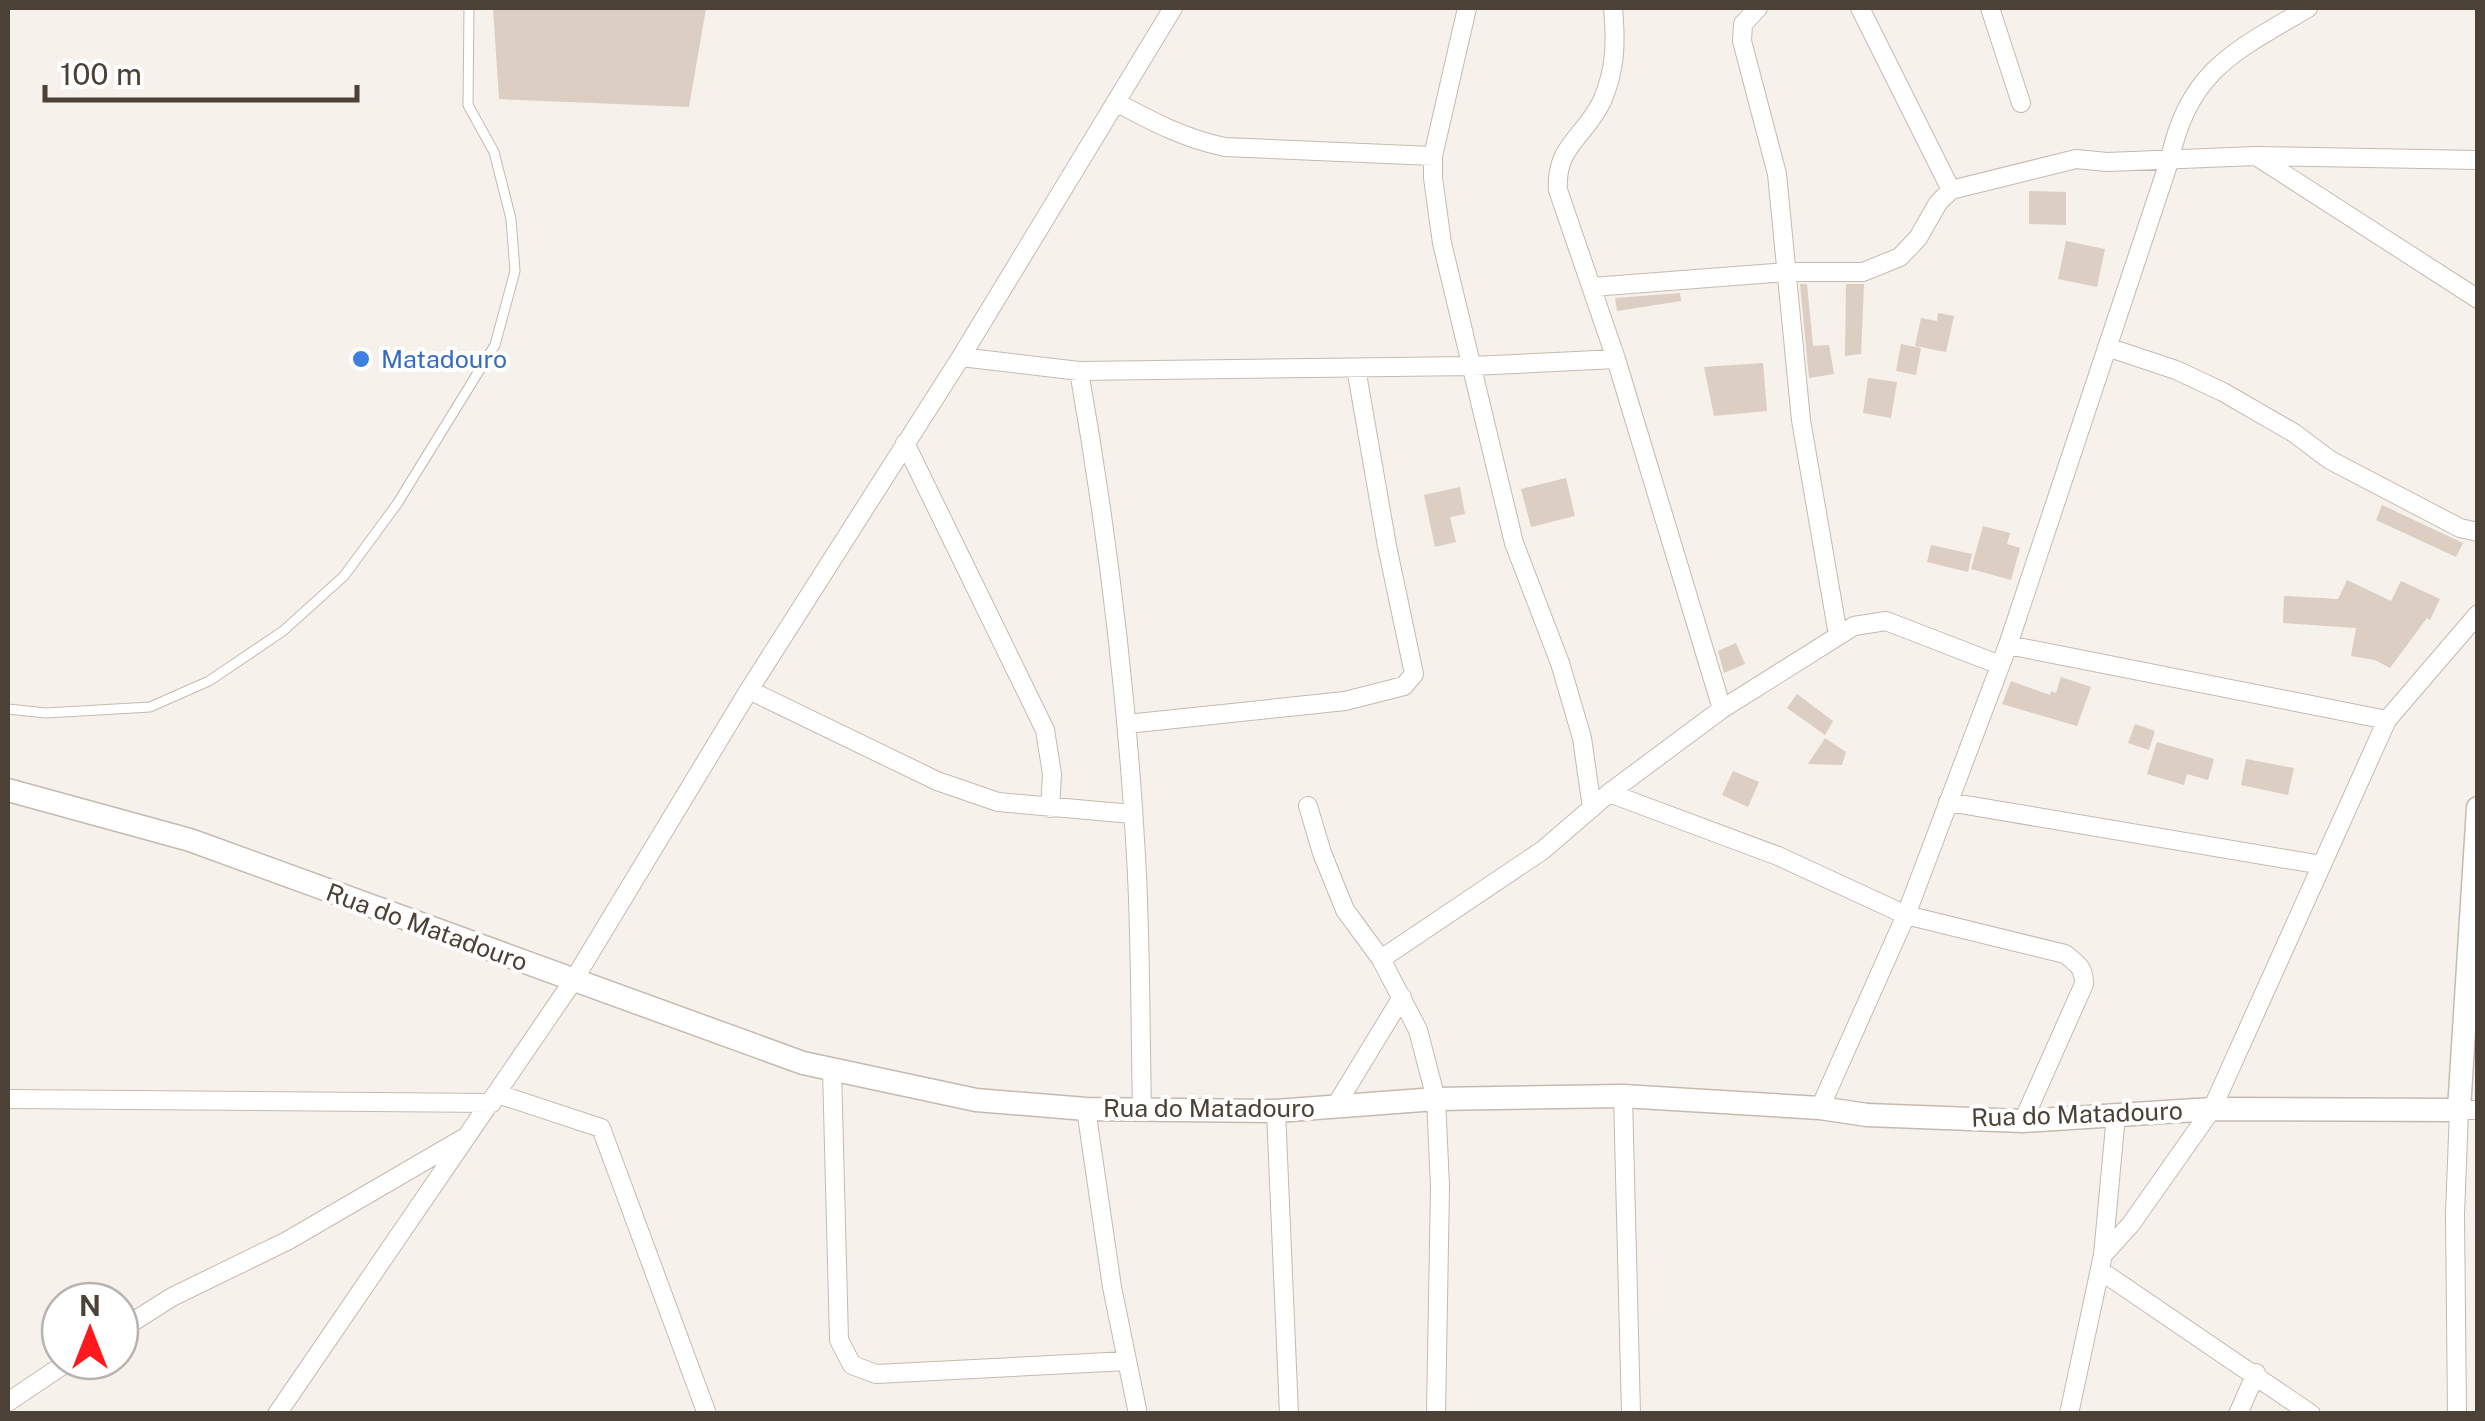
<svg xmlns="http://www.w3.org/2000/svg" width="2485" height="1421" font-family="'Public Sans',sans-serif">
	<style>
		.building { fill: #dccec2 }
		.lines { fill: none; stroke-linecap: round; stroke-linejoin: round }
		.service-casing { stroke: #c6baaf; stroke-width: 11 }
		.minor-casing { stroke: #c6baaf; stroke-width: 20 }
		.tertiary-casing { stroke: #c6baaf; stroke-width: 25 }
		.service { stroke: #fff; stroke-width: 9 }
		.minor { stroke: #fff; stroke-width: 18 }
		.tertiary { stroke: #fff; stroke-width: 22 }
		.shop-dot { fill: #3f7fe0; stroke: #fff; stroke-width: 4 }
		.labels { text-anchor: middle; stroke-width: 8; stroke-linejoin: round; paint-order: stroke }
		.shop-label { font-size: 25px; fill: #366cbe; stroke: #fff; text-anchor: start }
		.street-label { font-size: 25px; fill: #4c4137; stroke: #fff }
	</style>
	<rect width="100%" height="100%" fill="#f6f1eb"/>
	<path class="building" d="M493,8H706L689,107L499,99Z
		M2029,191L2066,192V225L2029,224Z
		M2066,241L2105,249L2097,287L2058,279Z
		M1800,284H1807L1813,346L1829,345L1834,374L1809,378Z
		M1846,284H1864L1861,354L1845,356Z
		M1680,293L1681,301L1617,311L1615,298Z
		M1938,313L1954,316L1946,352L1915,346L1921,318L1937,321Z
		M1901,344L1921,348L1916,375L1896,371Z
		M1763,363L1767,411L1714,416L1704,367Z
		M1868,378L1897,382L1891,418L1863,413Z
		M1566,478L1575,516L1531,527L1521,489Z
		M1460,487L1465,514L1450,517L1456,542L1435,547L1424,495Z
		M2382,505L2463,543L2456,557L2376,520Z
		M1983,526L2010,533L2007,544L2020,548L2011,580L1971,569Z
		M1931,545L1972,554L1968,572L1927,562Z
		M2347,580L2391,601L2401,581L2440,599L2430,620L2427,618L2390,668L2375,660L2351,656L2356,628L2283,623L2284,596L2338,599Z
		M1736,643L1745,664L1724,673L1718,651Z
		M2061,677L2091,687L2077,726L2002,704L2011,681L2050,695L2051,691L2056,693Z
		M1797,694L1833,721L1825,735L1787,708Z
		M2135,724L2155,731L2149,750L2128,743Z
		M1825,738L1846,752L1842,765L1808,764Z
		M2157,742L2214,759L2208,780L2187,774L2184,785L2147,774Z
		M2246,759L2294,768L2288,795L2241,785Z
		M1733,771L1759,782L1748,807L1722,795Z"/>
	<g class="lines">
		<g class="service-casing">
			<path id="service" d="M8,709L46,713L150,707L209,681L283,631L344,576L397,504L495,345L515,271L511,219L494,152L468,105L469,8"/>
		</g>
		<g class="minor-casing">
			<path id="minor" d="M1467,8L1433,156V178L1442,243L1514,543L1560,663L1582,738L1592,808
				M1613,8C1616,41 1616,69 1602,101C1585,137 1555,146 1558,190L1616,359L1722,709
				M1758,8L1743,24L1742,41L1777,174L1801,420L1838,635
				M1860,8L1951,190
				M1990,8L2021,103
				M1116,102C1151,121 1185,139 1225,147L1433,156
				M2256,156L2478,299
				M1592,287L1786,272H1863L1900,257L1918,238L1938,203L1951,190L2076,159L2107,162L2256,156L2478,160
				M2107,347L2176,370L2223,392L2294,433L2330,460L2460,528L2478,532
				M961,357L1079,371L1473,366L1616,359
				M1079,371C1107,530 1127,694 1136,856C1141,940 1140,1024 1142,1108
				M905,443L1045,730L1052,774L1050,808
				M2008,645L2387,720
				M749,690L937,781L998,802L1132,814
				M1127,724L1345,701L1404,686L1414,674L1387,546L1356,368
				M1609,793L1778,856L1906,915L2065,954C2078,964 2084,968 2084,984L2023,1121
				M1948,802L2322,865
				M1308,806L1322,853L1345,910L1381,959L1418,1030L1436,1099L1440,1186L1436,1414
				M1381,959L1543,850L1609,793L1722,709L1854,626L1886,621L2000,665
				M832,1069L839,1340L852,1365L876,1374L1127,1361
				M498,1094L601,1128L707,1414
				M1623,1096L1631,1414
				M8,1099L492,1103
				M1335,1107L1402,997
				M1820,1108L1906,915L2008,645L2170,159C2188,71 2235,51 2308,8
				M1086,1109L1112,1287L1138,1414
				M1276,1111L1289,1414
				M2103,1255L2131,1224L2212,1109L2387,720L2478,614
				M2101,1271L2311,1414
				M120,1330L172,1297L287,1241L464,1138
				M8,1402L69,1361
				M277,1414L573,981L749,690L961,357L1173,8
				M2069,1414L2103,1255L2116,1115
				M2238,1414L2256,1373
				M2457,1414L2455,1214L2459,1110H2478"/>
		</g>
		<g class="tertiary-casing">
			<path id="tertiary" d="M8,790L190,840L803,1063L976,1100L1086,1109L1276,1111L1436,1099L1623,1096L1820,1108L1867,1115L2023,1121L2212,1109L2459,1110L2478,808"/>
		</g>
		<use href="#service" class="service"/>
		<use href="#minor" class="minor"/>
		<use href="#tertiary" class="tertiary"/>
	</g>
	<circle class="shop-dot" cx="361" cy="359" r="10"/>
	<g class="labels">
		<g class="shop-label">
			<text x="381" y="368">Matadouro</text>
		</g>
		<g class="street-label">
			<text transform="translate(427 927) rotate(20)" y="9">Rua do Matadouro</text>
			<text x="1209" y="1117">Rua do Matadouro</text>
			<text transform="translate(2077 1114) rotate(-2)" y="9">Rua do Matadouro</text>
		</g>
	</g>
	<rect width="2485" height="1421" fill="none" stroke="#4c4137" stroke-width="20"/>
	<g transform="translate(90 1331)"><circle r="48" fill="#ffffff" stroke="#b7b3af" stroke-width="2.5"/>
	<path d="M0-8L18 38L0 25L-18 38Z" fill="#ff191c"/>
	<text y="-15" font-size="28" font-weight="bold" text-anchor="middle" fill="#4c4137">N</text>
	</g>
	<path d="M45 85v15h312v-15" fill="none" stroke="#4c4137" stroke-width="5"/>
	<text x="60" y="85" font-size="30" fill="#4c4137" stroke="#ffffff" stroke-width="8" paint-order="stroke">100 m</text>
</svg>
